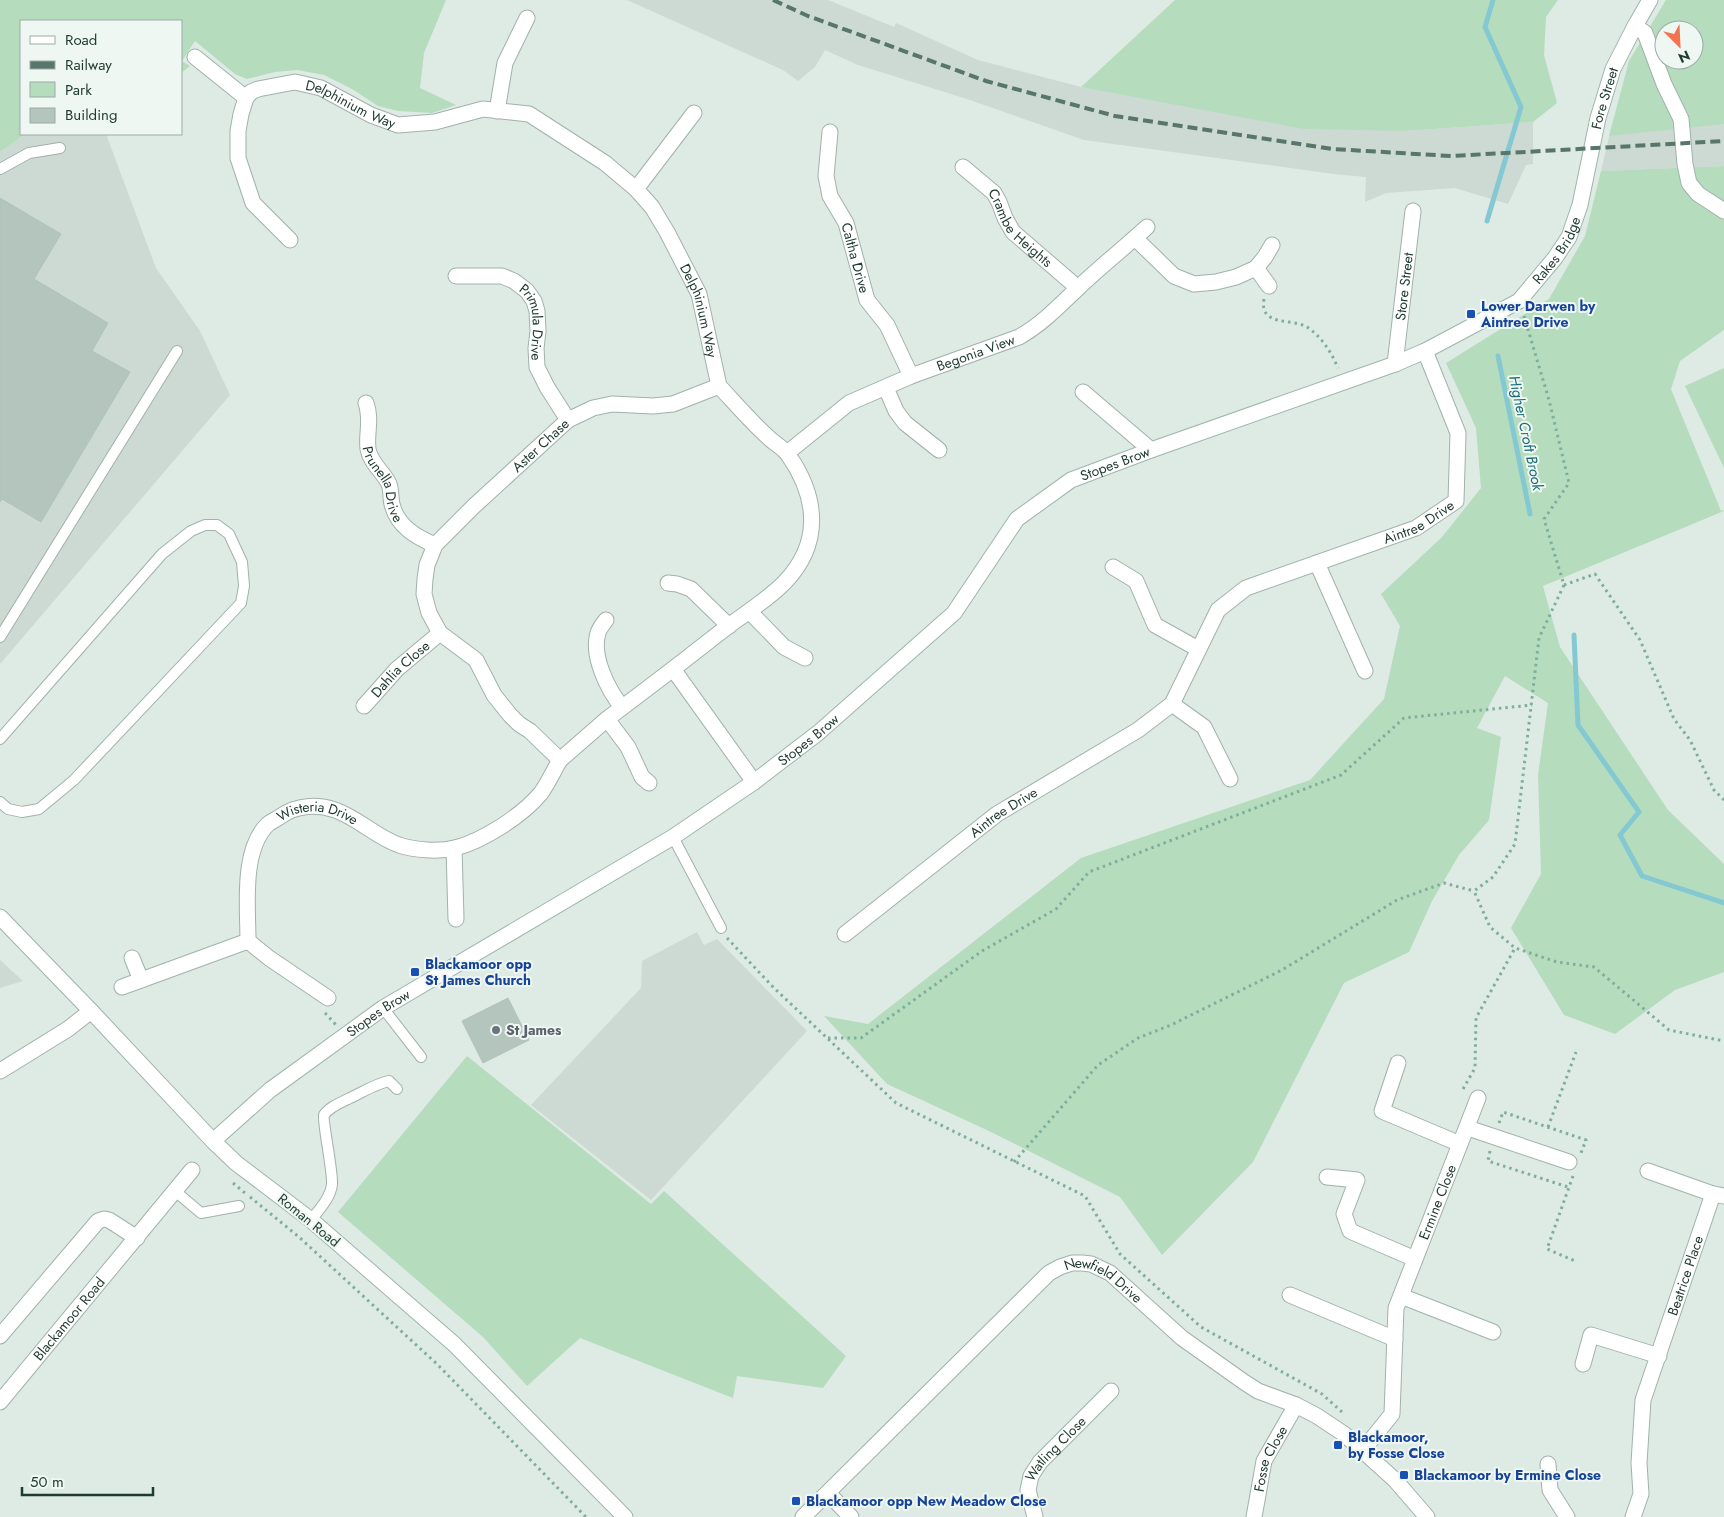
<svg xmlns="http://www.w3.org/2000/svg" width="1724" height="1517" font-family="Jost,sans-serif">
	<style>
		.built { fill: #ccdad3 }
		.green { fill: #b6dcbe; fill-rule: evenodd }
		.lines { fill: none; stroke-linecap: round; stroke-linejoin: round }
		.stream { stroke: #84c9d1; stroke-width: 5 }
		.building { fill: #b3c5bd; stroke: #b0c4bb }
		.service-casing { stroke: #a1b2ab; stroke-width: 12 }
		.minor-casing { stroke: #a1b2ab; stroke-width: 17 }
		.tertiary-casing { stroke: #a1b2ab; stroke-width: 17 }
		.secondary-casing { stroke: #9db6ac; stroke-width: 17 }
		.path { stroke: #7eae9d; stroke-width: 3; stroke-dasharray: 2.5 4; stroke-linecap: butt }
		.service { stroke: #fff; stroke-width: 10 }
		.minor { stroke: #fff; stroke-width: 15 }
		.tertiary { stroke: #fff; stroke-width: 15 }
		.secondary { stroke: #fff; stroke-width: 15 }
		.rail { stroke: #59766d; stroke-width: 4; stroke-dasharray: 10 5; stroke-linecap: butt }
		.transit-dot { fill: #1a4fb4; stroke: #eef7f2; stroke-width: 2 }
		.worship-dot { fill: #6b7280; stroke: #eef7f2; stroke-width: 2 }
		.labels { text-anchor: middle; stroke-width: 4; stroke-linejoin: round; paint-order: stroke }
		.street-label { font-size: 14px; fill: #1f3a31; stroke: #eef7f2 }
		.transit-label { font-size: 14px; font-weight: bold; fill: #164399; stroke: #eef7f2; text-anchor: start }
		.worship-label { font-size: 14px; font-weight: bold; fill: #5b616d; stroke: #eef7f2; text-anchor: start }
		.water-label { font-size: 15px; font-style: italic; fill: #196b76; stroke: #eef7f2 }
	</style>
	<rect width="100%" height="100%" fill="#deeae4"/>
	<path class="built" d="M627,0H828L894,27L896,23L978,60L1081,87L1406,131L1533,122V164L1526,165L1508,204L1455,188L1386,193L1365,202L1366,177L1334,174L1084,140L967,99L858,65L825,50L815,67L798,81L783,70Z
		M1724,116V166L1601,171L1612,124Z
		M25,134H106L156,268L200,331L230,395L0,664V152Z
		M697,932L704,945L717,939L807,1031L651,1200L531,1105L641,988L642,961Z
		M0,960L23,981L0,988Z"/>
	<path class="green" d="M0,0H446L424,53L420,88L456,105L432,113L398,111L378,106L352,89L324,75L297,70L275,72L247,79L235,74L195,41L182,61L190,66L181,73V21H21V134H25L0,152Z
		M1175,0H1558L1546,17L1544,55L1557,103L1533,122L1406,131L1304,129L1081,87Z
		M1666,0H1724V124L1609,136L1629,61ZM1664,30H1694V60H1664Z
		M1724,166V330L1680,361L1671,389L1721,511L1724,510V511L1543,586L1560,647L1668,810L1724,864V972L1675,990L1615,1034L1564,1015L1511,928L1541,874L1538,775L1548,703L1505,676L1477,728L1501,737L1489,820L1459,855L1432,901L1409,952L1344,983L1253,1162L1162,1255L1120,1197L989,1131L887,1084L824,1016L868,1024L1081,858L1310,780L1384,699L1400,626L1381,594L1442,537L1481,488L1476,428L1446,363L1549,299L1585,236L1601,171Z
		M1724,368V468L1685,386Z
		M467,1056L651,1204L664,1191L846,1356L823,1388L737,1376L733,1398L580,1338L527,1386L483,1337L338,1212Z"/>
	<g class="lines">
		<path class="stream" d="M1487,221L1521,107L1485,27L1493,0
			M1498,356L1530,514
			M1574,635L1578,725L1639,812L1620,835L1642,876L1724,903"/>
	</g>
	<path class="building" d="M0,198L61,234L34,279L108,323L92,351L130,372L41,522L2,499L0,502Z
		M508,998L529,1040L483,1063L462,1021Z"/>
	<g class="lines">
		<g class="service-casing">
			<path id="service" d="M0,169L29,153L60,148
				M0,637L177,351
				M0,739L162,554L191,531L205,525H217L229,534L242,562L244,586L241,603L74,780L39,809L22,812L8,809L0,802
				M673,837L721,928
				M383,1008L421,1057
				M175,1191L201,1213L239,1206
				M311,1220C319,1210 331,1197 332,1184C333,1171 322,1120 324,1115C329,1107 342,1102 350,1098C363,1092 375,1084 389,1081L397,1089"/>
		</g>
		<g class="minor-casing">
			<g id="minor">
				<path d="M1635,26L1645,33L1664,84L1681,119L1685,164L1689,183L1698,194L1724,211"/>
				<path d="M195,57L246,98"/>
				<path d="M497,111L505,63L527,18"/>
				<path id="s1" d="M830,132L826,176L830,196L846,223L867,300L887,325L911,376"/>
				<path id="s2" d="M963,167L994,193L999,202L1005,218L1013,232L1078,288"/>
				<path d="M636,189L694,113"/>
				<path d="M1135,238L1174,276L1194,284L1216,282L1236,277L1256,268L1265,257L1272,245"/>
				<path id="s3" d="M290,240L253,203L238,158V131L241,114L246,98L251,92L258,89L295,82L321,88L371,115L398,125L435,122L483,109L529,114L605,163L636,189L652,207L667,232L699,294L719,386"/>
				<path d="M1256,268L1269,286"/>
				<path id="s4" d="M456,276H502L514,281L527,291L534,301L537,311L538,331L536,348L537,367L547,387L568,420"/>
				<path id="s5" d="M1395,364L1413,211"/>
				<path d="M719,386C735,403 751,422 769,438C775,444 784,448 789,456C818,498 822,544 784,583C767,600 746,613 727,627C709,641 691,655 673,669L754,782"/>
				<path d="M886,388L896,411L905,423L939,450"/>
				<path d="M1083,392L1151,450"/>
				<path id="s6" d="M366,403C372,420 366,433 368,449C370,462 382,471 388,482C392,488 390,497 392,504C397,526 416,537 435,545"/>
				<path id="s7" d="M787,453L849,403L911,376L1019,337C1042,324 1059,306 1078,288C1100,267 1124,248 1147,227"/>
				<path d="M1317,563L1365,671"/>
				<path d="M1113,567L1136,581L1155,625L1198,649"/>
				<path d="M668,583L677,584L691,589L729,626"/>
				<path d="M750,612L784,647L805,658"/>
				<path d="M606,620C603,624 599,629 598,633C591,656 608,690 622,707"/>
				<path id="s8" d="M673,669L607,719L560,760L530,731L519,724L510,715L494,695L476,660L440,633L429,613L424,594L425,579L427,565L435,545L474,506L568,420L593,408L612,404L653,406L673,404L719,386"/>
				<path d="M1172,704L1204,727L1230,779"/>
				<path id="s9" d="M364,706L397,669L440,633"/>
				<path d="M607,719L628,747L642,777L649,783"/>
				<path d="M454,848L456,919"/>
				<path id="s10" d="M845,934L997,814L1138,730L1172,704L1218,610L1246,588L1416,528L1456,501L1458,433L1425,351"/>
				<path d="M132,958L141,980"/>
				<path d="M122,987L248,941"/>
				<path id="s11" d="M328,998L269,958L248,941C248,907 241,850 268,824C272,821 277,819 281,816C297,805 317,804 335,810C358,818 376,837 399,845C415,850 438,852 455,848C483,841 523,815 541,793C548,783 554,770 560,760"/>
				<path d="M1398,1063L1382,1111L1460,1144"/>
				<path d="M0,1071L68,1029L91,1011"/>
				<path d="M1468,1128L1569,1162"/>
				<path d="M1648,1171L1713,1194L1724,1196"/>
				<path d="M1327,1177L1357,1180L1344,1214L1350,1231L1415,1259"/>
				<path d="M1290,1295L1395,1339"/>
				<path d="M1401,1296L1493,1332"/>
				<path d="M0,1336L98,1221L104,1219L109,1220L137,1238"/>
				<path d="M1583,1364L1591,1335L1659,1356"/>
				<path id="s12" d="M0,1402L192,1170"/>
				<path id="s13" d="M1363,1450L1392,1414L1396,1308L1478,1098"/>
				<path d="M1548,1464L1550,1490L1567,1517"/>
				<path d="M828,1493L851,1517"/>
				<path id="s14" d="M803,1517L1049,1273L1060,1267L1072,1263H1082L1091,1264L1110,1273L1182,1338L1244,1382L1258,1391L1296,1405L1317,1416L1344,1434L1395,1480L1427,1517"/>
				<path id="s15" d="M1035,1517L1028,1490L1031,1476L1040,1462L1111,1391"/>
				<path id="s16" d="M1254,1517L1264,1461L1296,1405"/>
				<path id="s17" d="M1633,1517L1641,1494L1639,1463L1643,1400L1713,1194"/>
			</g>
		</g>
		<g class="tertiary-casing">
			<path id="tertiary" d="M0,917L91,1011L213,1141"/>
		</g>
		<g class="secondary-casing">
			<g id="secondary">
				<path id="s18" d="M625,1517L454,1344L311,1220L236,1163L213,1141L270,1090L383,1008L673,837L754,782L818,733L954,613L1017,519L1071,480L1151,450L1395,364L1425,351L1519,301L1555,258L1569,237L1580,205L1598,118L1613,69L1635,26L1650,0"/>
			</g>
		</g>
		<path class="path" d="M1264,299C1259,327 1292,318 1307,327C1322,337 1331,352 1338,368
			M1524,316L1549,400L1569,483L1544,519L1564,585L1539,638L1515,844L1493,877L1474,891L1490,927L1515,948L1557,962L1594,967L1669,1030L1724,1041
			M1564,585L1595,574L1640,640L1674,719L1690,740L1714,790L1724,800
			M727,938L774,988L896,1103L1085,1196L1120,1254L1201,1327L1322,1394L1342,1412
			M325,1013L336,1025
			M828,1038H861L982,951L1056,909L1089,872L1341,775L1404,718L1532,705
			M1463,1089L1475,1068L1476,1018L1515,948
			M1499,1123L1503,1112L1586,1140L1581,1153
			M1548,1127L1576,1052
			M1490,1151L1488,1161L1568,1187
			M1014,1162L1098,1065L1138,1038L1171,1025L1282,970L1397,900L1444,883L1474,891
			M1573,1176L1547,1249L1575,1261
			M233,1183L245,1193
			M250,1197L299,1237L438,1365L586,1517"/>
		<use href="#service" class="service"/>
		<use href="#minor" class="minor"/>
		<use href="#tertiary" class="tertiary"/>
		<use href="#secondary" class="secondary"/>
		<path class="rail" d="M773,0L808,16L986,81L1115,116L1332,149L1451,156L1724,141"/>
	</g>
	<g class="transit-dot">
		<rect x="1466" y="309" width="10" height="10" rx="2.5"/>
		<rect x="410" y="967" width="10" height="10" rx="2.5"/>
		<rect x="1333" y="1440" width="10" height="10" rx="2.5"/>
		<rect x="1399" y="1470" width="10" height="10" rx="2.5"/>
		<rect x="791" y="1496" width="10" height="10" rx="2.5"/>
	</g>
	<circle class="worship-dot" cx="496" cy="1030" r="5"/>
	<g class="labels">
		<g class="street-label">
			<text dy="5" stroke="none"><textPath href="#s18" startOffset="2359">Fore Street</textPath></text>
			<text dy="5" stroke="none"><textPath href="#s3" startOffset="274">Delphinium Way</textPath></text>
			<text dy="5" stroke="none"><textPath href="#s2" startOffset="85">Crambe Heights</textPath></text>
			<text dy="5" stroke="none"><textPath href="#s18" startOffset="2198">Rakes Bridge</textPath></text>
			<text dy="5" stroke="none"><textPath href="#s1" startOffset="132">Caltha Drive</textPath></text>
			<text dy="5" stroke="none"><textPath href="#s5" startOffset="78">Store Street</textPath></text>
			<text dy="5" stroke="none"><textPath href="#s3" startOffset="729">Delphinium Way</textPath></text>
			<text dy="5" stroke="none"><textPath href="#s4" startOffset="108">Primula Drive</textPath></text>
			<text dy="5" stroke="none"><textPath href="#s7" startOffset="216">Begonia View</textPath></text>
			<text dy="5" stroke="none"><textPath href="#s8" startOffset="561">Aster Chase</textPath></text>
			<text dy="5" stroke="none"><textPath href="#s18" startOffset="1698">Stopes Brow</textPath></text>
			<text dy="5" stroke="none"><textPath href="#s6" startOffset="85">Prunella Drive</textPath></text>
			<text dy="5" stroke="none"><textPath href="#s10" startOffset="726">Aintree Drive</textPath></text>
			<text dy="5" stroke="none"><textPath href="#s9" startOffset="52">Dahlia Close</textPath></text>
			<text dy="5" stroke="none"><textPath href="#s18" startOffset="1278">Stopes Brow</textPath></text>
			<text dy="5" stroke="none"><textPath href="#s10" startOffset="200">Aintree Drive</textPath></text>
			<text dy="5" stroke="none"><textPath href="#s11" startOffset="274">Wisteria Drive</textPath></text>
			<text dy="5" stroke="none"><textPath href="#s18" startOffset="768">Stopes Brow</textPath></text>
			<text dy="5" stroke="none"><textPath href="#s13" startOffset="266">Ermine Close</textPath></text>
			<text transform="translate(309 1220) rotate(39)" y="5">Roman Road</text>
			<text dy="5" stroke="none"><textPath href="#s17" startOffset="250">Beatrice Place</textPath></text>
			<text dy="5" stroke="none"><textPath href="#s14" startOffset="408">Newfield Drive</textPath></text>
			<text dy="5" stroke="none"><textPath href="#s12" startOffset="108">Blackamoor Road</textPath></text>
			<text dy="5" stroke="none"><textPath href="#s15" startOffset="79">Watling Close</textPath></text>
			<text dy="5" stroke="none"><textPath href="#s16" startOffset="61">Fosse Close</textPath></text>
		</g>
		<g class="transit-label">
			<text x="1481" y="311">Lower Darwen by<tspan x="1481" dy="16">Aintree Drive</tspan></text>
			<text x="425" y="969">Blackamoor opp<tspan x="425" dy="16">St James Church</tspan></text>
			<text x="1348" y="1442">Blackamoor,<tspan x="1348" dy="16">by Fosse Close</tspan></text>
			<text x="1414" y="1480">Blackamoor by Ermine Close</text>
			<text x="806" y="1506">Blackamoor opp New Meadow Close</text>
		</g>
		<g class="worship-label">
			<text x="506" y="1035">St James</text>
		</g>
		<g class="water-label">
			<text transform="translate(1526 433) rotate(78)" y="5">Higher Croft Brook</text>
		</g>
	</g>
	<rect x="20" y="20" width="162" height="115" fill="#eef7f2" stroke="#9baba5"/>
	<rect x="30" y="36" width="25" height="8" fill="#ffffff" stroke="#9baba5"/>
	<text x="65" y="45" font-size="15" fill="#1f3a31">Road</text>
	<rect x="30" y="61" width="25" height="8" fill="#59766d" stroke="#9baba5"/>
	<text x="65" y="70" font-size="15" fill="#1f3a31">Railway</text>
	<rect x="30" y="82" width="25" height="15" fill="#b6dcbe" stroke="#9baba5"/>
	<text x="65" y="95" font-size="15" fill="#1f3a31">Park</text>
	<rect x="30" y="108" width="25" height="15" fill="#b3c5bd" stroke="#9baba5"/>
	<text x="65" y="120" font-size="15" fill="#1f3a31">Building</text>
	<g transform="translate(1679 45) rotate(156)"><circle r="24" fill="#eef7f2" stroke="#9baba5"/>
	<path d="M0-4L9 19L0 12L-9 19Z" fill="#f57251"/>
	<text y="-8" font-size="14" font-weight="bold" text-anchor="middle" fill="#1f3a31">N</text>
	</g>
	<path d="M22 1487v8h131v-8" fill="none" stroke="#1f3a31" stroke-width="2.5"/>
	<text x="30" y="1487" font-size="15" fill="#1f3a31" stroke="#eef7f2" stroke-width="4" paint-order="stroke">50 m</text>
</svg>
